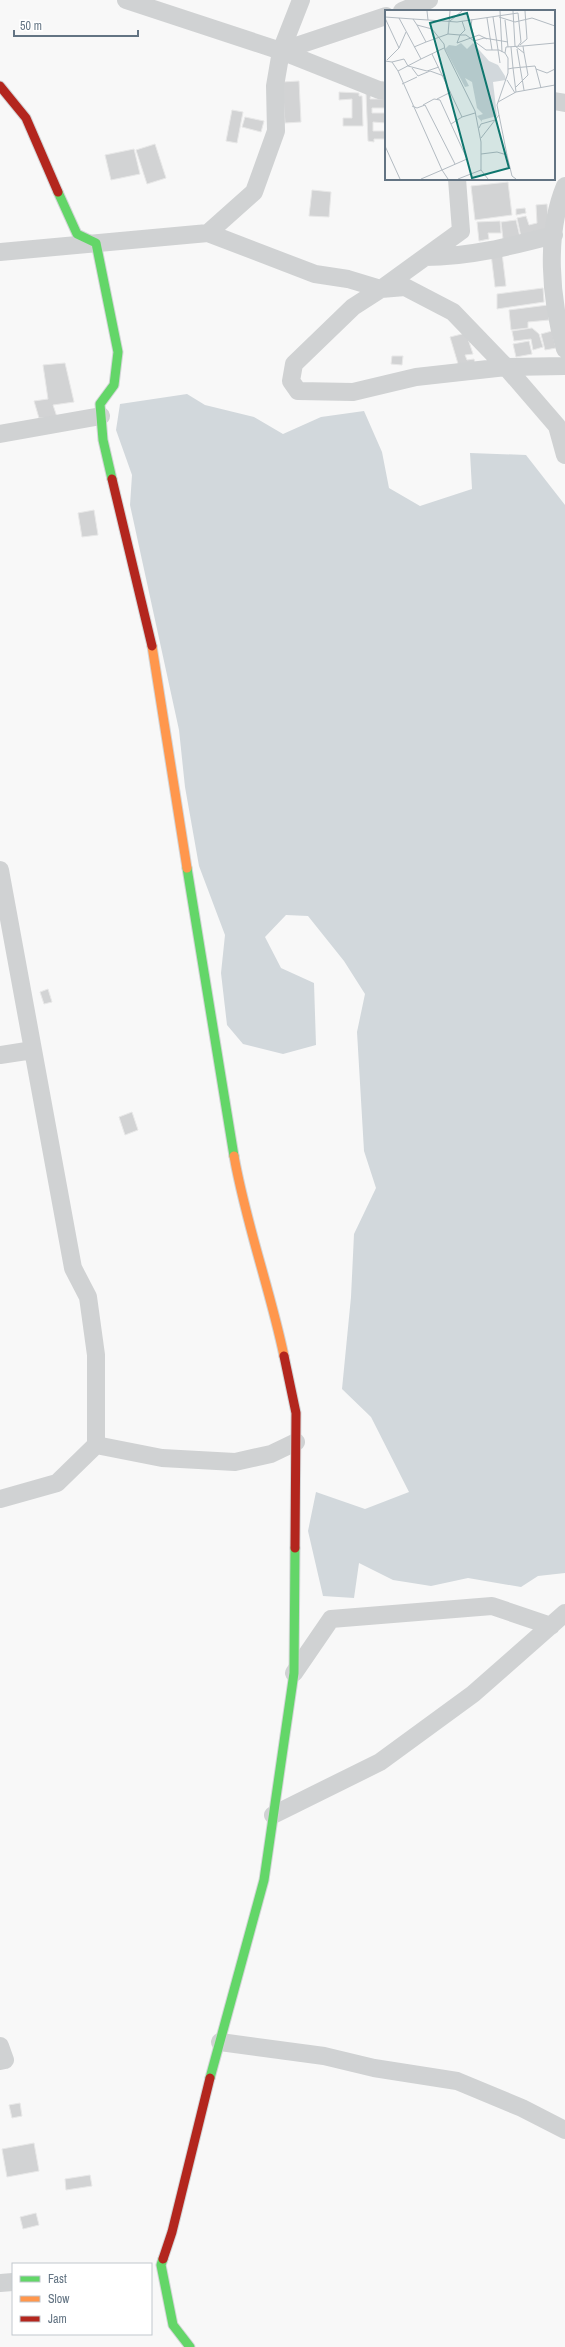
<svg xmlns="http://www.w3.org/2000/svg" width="565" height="2347" font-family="'Archivo Narrow',sans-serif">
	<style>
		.water { fill: #d2d8dc }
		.building { fill: #d2d3d4; stroke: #e8e8e8 }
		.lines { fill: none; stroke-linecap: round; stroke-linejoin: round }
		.fast-casing { stroke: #d3d5d7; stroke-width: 11 }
		.slow-casing { stroke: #d3d5d7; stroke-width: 11 }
		.jam-casing { stroke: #d3d5d7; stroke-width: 11 }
		.street { stroke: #d0d2d3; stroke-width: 18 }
		.fast { stroke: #63d668; stroke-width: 9 }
		.slow { stroke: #ff974d; stroke-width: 9 }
		.jam { stroke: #b3261e; stroke-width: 9 }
		.inset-road { fill: none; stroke: #b3bbc2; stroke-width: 1 }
		.view { fill: #0f766e; fill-opacity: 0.15; stroke: #0f766e; stroke-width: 2 }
		.inset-edge { fill: none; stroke: #637483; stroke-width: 2 }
	</style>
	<rect width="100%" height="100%" fill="#f8f8f8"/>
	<path class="water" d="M187,394L205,405L254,417L283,434L321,417L364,411L382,452L389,488L420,506L472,489L470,453L526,455L565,505V1573L538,1576L521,1587L468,1578L431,1586L393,1580L359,1563L354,1598L323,1596L308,1531L316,1492L365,1509L409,1492L371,1417L342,1389L351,1297L354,1234L376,1188L364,1151L357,1032L365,994L344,961L308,916L286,915L265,937L281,968L314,983L316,1045L283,1054L243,1044L227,1025L221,973L225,935L199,866L185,787L179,730L130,505L132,475L116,430L120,404Z"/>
	<path class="building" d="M299,81L301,122L285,123L282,82Z
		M339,92L359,93V96H362L363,126H343V118H352V99L339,100Z
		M366,93H371L370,99H386V108H372V113H386V123L373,122V131H386V139H374V142L368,141Z
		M232,110L243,112L237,143L226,141Z
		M245,117L264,121L261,132L242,127Z
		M155,144L166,178L147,184L136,150Z
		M134,149L140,174L111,180L105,155Z
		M508,182L512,215L475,220L471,186Z
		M312,190L331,192L329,217L309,216Z
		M547,204L549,234L521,237L517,218L526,216L529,225L537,223L536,205Z
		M525,208L526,213L516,215V209Z
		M516,220L520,237L503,239L501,222Z
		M500,221L501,233H488L489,239L479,241L477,222Z
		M502,253L506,286L495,287L491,254Z
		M543,288L544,302L497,309V294Z
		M548,305L549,320L528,322V328L511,330L509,310Z
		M532,328L539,334L543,347L533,350L531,339L514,341L512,331Z
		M552,331L556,348L545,350L541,334Z
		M466,333L473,354L465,355L467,360L474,359L475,363L459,367L450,337Z
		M529,341L532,354L516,357L513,344Z
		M392,356H403L402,365L391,364Z
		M65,363L74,402L53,405L57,417L39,418L34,401L48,399L43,365Z
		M94,510L98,535L82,537L78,513Z
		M48,989L52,1002L44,1004L40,992Z
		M132,1112L138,1130L125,1135L119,1117Z
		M20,2103L22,2116L12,2118L9,2105Z
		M34,2143L39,2171L7,2177L2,2149Z
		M90,2175L92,2186L66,2190L65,2179Z
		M36,2213L39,2225L23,2229L20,2217Z"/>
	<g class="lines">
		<g class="fast-casing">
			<path id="fast" d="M58,192L77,234L96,243L118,352L114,385L100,404L103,440L112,479
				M187,868L234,1156
				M210,2078L264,1880L294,1673L295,1548
				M163,2259L161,2265L173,2325L190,2347"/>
		</g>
		<g class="slow-casing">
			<path id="slow" d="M152,646L187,868
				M234,1156C246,1224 270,1289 284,1356"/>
		</g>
		<g class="jam-casing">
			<path id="jam" d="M0,86L26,118L58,192
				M112,479L152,646
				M284,1356L296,1413L295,1548
				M163,2259L172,2232L210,2078"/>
		</g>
		<path class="street" d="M126,0L281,51L379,90L386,91
			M402,11L429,0
			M281,51L386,16
			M554,101L565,103
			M457,179L461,231L381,289L405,287L453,312L506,367L557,426L565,455
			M565,186C545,234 550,299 565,349
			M208,233L315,274L348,279L381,289L353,307L294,364L291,381L298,391L353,392L416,377L506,367L565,366
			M0,252L208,233L254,192L276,131L275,86L281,51L301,0
			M425,257C469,257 512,246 554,235
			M0,434L101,416
			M0,870L73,1268L88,1297L96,1355V1445L57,1483L0,1499
			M0,1055L33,1050
			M96,1445L162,1458L235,1462L271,1454L296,1442
			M294,1673L331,1619L492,1606L551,1626
			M273,1815L380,1762L473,1694L565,1613
			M220,2042L324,2056L374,2068L457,2081L522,2108L565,2130
			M0,2046L5,2060L0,2061
			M0,2283L13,2282"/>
		<use href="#fast" class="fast"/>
		<use href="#slow" class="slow"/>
		<use href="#jam" class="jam"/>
	</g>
	<g transform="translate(385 10)">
		<rect width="170" height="170" fill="#f8f8f8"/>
		<path d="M76,33L82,39L88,33L104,51L113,55L120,66L121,70L108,72L112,106L97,110V112L92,106L98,104L92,98L87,72L80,68L84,76L80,77L60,39L64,35L71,36Z" fill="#d2d8dc"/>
		<path class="inset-road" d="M42,1L43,10L28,9L32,15L47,19L59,34L60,40L90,101L96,132V160L103,169M115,1L117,42M128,1L130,36L139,43L143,65L131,77M0,7L28,9M108,7L115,53M114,7L130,12L147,8L170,16M0,8L14,38L21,22M14,8L36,49L59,38M102,8L107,40M87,9L86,16L89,27M43,10L72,12L133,3L136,32L133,36M120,10L123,37M65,11L77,1M77,11L80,20L75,25H81L101,40H114L120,43L121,37L138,36L139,43M32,15L41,32L63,24L65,1M63,24L75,25L72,33L94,25L102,29M89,31L99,28L123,32M135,35L142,29L140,1M138,36L170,33M29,37L41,32M126,37L128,58L150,56L151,59L162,63L170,59M132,39L139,80M120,43L123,48V63L112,95L122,145M47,44L77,107L66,114M2,50L14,38M0,51L7,52L13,61L36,49M7,52L19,49L23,56L42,61L54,57M27,58L33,66L45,61L59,66M151,59L156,78M13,61L57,160L36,169M122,70L130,83M17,74L32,67M131,82L170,75M52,89L66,82M113,92L131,82L128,58L123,59M38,95L49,89L55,90L82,149L57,160L63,169M27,96L32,98L40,95L70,154M77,107L90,103M94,118L96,114L110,110M96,128L114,105M0,136L15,169M96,144L112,142L122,145L127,166L131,169M73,169L96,160"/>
		<path class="view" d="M82,3L124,158L87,168L45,13Z"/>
		<rect width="170" height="170" class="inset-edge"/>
	</g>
	<rect x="12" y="2263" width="140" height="72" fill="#ffffff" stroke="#c1c7cd"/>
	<rect x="20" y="2276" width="20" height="6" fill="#63d668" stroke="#c1c7cd"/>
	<text x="48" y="2283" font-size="12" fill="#637483">Fast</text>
	<rect x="20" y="2296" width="20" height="6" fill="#ff974d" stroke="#c1c7cd"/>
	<text x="48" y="2303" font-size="12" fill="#637483">Slow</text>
	<rect x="20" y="2316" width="20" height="6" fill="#b3261e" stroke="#c1c7cd"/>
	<text x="48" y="2323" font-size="12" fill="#637483">Jam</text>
	<path d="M14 30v6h124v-6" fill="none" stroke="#637483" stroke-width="2"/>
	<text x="20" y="30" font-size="12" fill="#637483" stroke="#ffffff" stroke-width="3" paint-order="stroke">50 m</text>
</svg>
